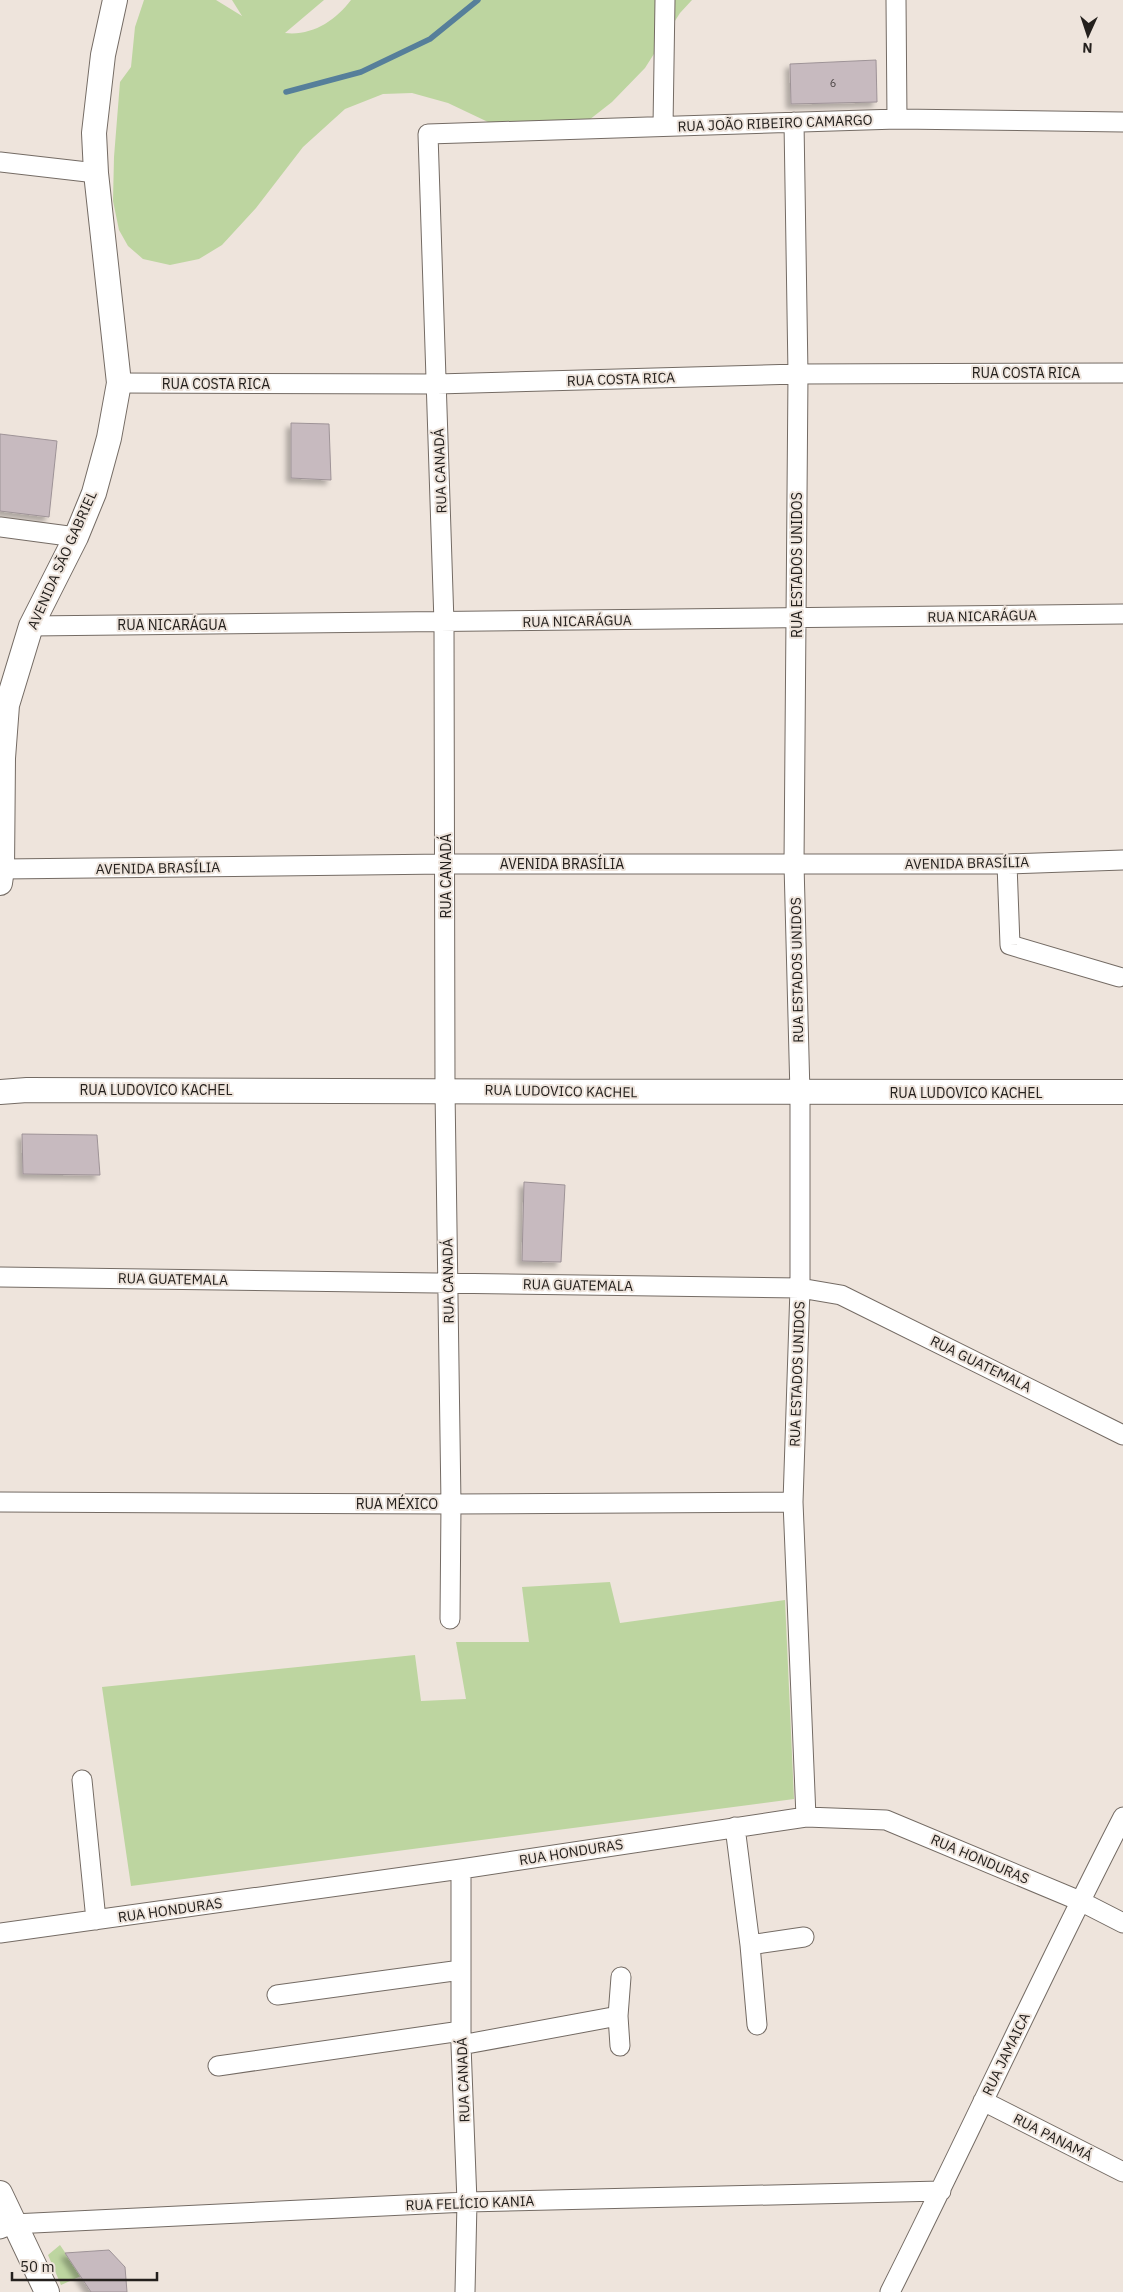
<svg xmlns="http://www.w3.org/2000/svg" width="1123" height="2292" font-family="'IBM Plex Sans',sans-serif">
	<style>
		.green { fill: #bdd5a0 }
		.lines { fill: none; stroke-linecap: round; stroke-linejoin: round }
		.stream { stroke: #567f9a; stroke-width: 5.5 }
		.building { fill: #c7babf; stroke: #9e9397; filter: url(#shadow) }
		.minor-casing { stroke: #746b64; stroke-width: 21 }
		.major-casing { stroke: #746b64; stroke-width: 26 }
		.minor { stroke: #fff; stroke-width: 19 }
		.major { stroke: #fff; stroke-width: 24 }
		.labels { text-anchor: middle; stroke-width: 4; stroke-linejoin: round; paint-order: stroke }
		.number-label { font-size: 11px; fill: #4d4646 }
		.street-label { font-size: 14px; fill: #24201d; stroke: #eee4dc }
	</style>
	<defs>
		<filter id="shadow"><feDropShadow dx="-4.5" dy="4.5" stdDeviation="2.5" flood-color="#0004"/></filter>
	</defs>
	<rect width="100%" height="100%" fill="#eee4dc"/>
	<path class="green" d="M144,0H216L242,16L232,0H324L285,33C312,36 335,21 351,0H692L680,13L645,68L612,102L589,120L507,131L448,103L412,93L383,94L345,109L303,147L256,208L222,245L199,259L170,265L143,259L128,246L119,230L113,201L114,157L120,82L131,67L135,27Z
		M610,1582L620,1623L785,1600L794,1799L131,1886L102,1687L415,1655L421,1701L466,1699L456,1642H529L522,1587Z
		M60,2245L81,2276L61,2285L48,2255Z"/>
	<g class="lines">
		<path class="stream" d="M286,92L361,72L430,39L478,0"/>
	</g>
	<path class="building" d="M876,60L877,102L791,104L790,64Z
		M291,423L329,424L331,480L291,478Z
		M0,434L57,441L49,517L0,511Z
		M22,1134L97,1135L100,1175L23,1174Z
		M524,1182L565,1185L561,1262L522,1261Z
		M109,2250L125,2267L127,2292H91L65,2253Z"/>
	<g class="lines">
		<g class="minor-casing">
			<path id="minor" d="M896,0L897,119
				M794,122L798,374L794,864L800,1094V1288L793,1502L806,1817
				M663,126L665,0
				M0,162L96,173
				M119,383L437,384L798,374L1123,373
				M0,527L76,537
				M31,626L1123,614
				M1007,864L1010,945L1119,977
				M2,869L446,864H1007L1123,860
				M0,1277L800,1288L841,1295L1123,1435
				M0,1502L451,1504L793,1502
				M450,1619L451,1504L445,1090L444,623L428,134L897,119L1123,122
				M82,1780L96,1920
				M735,1827L750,1945L757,2025
				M461,1869V2045L467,2202L465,2292
				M0,1933L461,1869L806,1817L886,1820L1080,1901L1123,1923
				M750,1945L804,1937
				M277,1995L461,1970
				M461,2045L618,2016
				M620,2046L618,2016L621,1977
				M218,2066L461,2031
				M983,2101L1123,2172
				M0,2229L13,2224L467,2202L941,2191
				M890,2292C969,2135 1042,1974 1123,1817"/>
		</g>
		<g class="major-casing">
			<path id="major" d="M0,883L2,869L3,758L7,705L31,626L76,537L94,493L109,438L119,383L96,173L94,133L103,55L115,0
				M0,1092L27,1090C392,1090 758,1094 1123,1092
				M0,2193L47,2292"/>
		</g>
		<use href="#minor" class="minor"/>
		<use href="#major" class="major"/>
	</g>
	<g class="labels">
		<g class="number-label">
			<text x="833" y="87">6</text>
		</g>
		<g class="street-label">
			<text transform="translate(775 123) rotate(-2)" y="5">RUA JOÃO RIBEIRO CAMARGO</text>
			<text x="1026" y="378">RUA COSTA RICA</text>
			<text transform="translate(621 379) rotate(-2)" y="5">RUA COSTA RICA</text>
			<text x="216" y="389">RUA COSTA RICA</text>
			<text transform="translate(440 471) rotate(-92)" y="5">RUA CANADÁ</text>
			<text transform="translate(62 560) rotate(-66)" y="5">AVENIDA SÃO GABRIEL</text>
			<text transform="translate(797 565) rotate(-90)" y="5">RUA ESTADOS UNIDOS</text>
			<text transform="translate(982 616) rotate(-1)" y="5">RUA NICARÁGUA</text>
			<text transform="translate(577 621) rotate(-1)" y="5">RUA NICARÁGUA</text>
			<text x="172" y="630">RUA NICARÁGUA</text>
			<text transform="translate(967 863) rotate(-1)" y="5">AVENIDA BRASÍLIA</text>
			<text x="562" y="869">AVENIDA BRASÍLIA</text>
			<text transform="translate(158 868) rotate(-1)" y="5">AVENIDA BRASÍLIA</text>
			<text transform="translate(446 876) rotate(-90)" y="5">RUA CANADÁ</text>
			<text transform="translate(797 970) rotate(-91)" y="5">RUA ESTADOS UNIDOS</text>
			<text x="156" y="1095">RUA LUDOVICO KACHEL</text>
			<text transform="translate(561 1091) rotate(1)" y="5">RUA LUDOVICO KACHEL</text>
			<text x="966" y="1098">RUA LUDOVICO KACHEL</text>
			<text transform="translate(173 1279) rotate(1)" y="5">RUA GUATEMALA</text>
			<text transform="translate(448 1281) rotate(-91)" y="5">RUA CANADÁ</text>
			<text transform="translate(578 1285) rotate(1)" y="5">RUA GUATEMALA</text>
			<text transform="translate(981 1364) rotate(26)" y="5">RUA GUATEMALA</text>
			<text transform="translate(797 1374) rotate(-88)" y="5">RUA ESTADOS UNIDOS</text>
			<text x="397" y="1509">RUA MÉXICO</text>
			<text transform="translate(571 1852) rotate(-9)" y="5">RUA HONDURAS</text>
			<text transform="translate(980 1859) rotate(23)" y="5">RUA HONDURAS</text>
			<text transform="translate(170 1910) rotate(-8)" y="5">RUA HONDURAS</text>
			<text transform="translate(1006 2054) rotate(-64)" y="5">RUA JAMAICA</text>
			<text transform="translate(463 2080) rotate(-92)" y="5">RUA CANADÁ</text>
			<text transform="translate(1053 2137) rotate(27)" y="5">RUA PANAMÁ</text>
			<text transform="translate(470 2203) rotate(-2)" y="5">RUA FELÍCIO KANIA</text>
		</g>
	</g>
	<g transform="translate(1088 35) rotate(183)" stroke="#eee4dc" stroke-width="4" paint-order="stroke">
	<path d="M0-4L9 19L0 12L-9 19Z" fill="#24201d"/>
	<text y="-8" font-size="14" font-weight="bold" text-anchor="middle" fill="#24201d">N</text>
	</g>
	<path d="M12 2272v8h145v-8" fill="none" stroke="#24201d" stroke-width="2.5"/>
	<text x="20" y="2272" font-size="15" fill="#24201d" stroke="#eee4dc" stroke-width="4" paint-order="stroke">50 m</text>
</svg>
